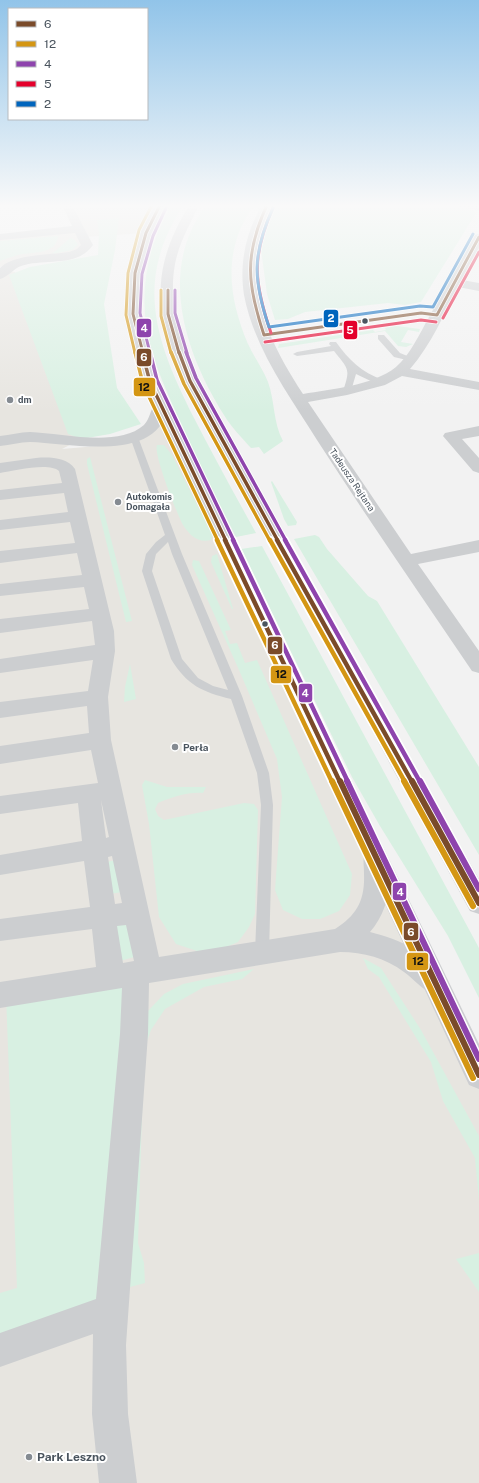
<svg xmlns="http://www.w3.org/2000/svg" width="479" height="1483" font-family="'Public Sans',sans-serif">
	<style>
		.commercial { fill: #e7e5e0 }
		.green { fill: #d8f0e2 }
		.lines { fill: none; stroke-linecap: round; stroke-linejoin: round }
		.lane { fill: #ccced0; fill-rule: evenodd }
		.street { fill: #ccced0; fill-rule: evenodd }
		.secondary { fill: #cdced1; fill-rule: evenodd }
		.bus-1-far3-casing { stroke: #fff; stroke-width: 4.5 }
		.bus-1-far2-casing { stroke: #fff; stroke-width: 5.5 }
		.bus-1-far1-casing { stroke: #fff; stroke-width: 8 }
		.bus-1-casing { stroke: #fff; stroke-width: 9 }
		.bus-2-far3-casing { stroke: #fff; stroke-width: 4.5 }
		.bus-2-far2-casing { stroke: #fff; stroke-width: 5.5 }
		.bus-2-far1-casing { stroke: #fff; stroke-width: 8 }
		.bus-2-casing { stroke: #fff; stroke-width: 9 }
		.bus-3-far3-casing { stroke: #fff; stroke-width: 4.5 }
		.bus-3-far2-casing { stroke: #fff; stroke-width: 5.5 }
		.bus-3-far1-casing { stroke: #fff; stroke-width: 8 }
		.bus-3-casing { stroke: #fff; stroke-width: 9 }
		.bus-4-casing { stroke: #fff; stroke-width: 4.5 }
		.bus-5-casing { stroke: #fff; stroke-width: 4.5 }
		.bus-1-far3 { stroke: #7a4b2a; stroke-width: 3 }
		.bus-1-far2 { stroke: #7a4b2a; stroke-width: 3.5 }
		.bus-1-far1 { stroke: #7a4b2a; stroke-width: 4.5 }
		.bus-1 { stroke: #7a4b2a; stroke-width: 6 }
		.bus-2-far3 { stroke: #d49613; stroke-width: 3 }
		.bus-2-far2 { stroke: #d49613; stroke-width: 3.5 }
		.bus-2-far1 { stroke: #d49613; stroke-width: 4.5 }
		.bus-2 { stroke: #d49613; stroke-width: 6 }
		.bus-3-far3 { stroke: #8e44ad; stroke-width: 3 }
		.bus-3-far2 { stroke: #8e44ad; stroke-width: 3.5 }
		.bus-3-far1 { stroke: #8e44ad; stroke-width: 4.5 }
		.bus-3 { stroke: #8e44ad; stroke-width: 6 }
		.bus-4 { stroke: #e4002b; stroke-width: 3 }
		.bus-5 { stroke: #0065bd; stroke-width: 3 }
		.bus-dot { fill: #4a545e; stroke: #fff; stroke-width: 1.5 }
		.poi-dot { fill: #858b92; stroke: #fff; stroke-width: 1.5 }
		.labels { text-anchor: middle; stroke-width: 4; stroke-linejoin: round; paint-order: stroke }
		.far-poi-label { font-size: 9px; font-weight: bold; fill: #4a545e; stroke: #fff; text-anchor: start }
		.far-street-label { font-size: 9px; fill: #4a545e; stroke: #fff }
		.poi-label { font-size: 10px; font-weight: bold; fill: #4a545e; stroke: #fff; text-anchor: start }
		.near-poi-label { font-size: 12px; font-weight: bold; fill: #4a545e; stroke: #fff; text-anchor: start }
		.line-badge { stroke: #fff; stroke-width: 1.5 }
		.badge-label { font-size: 11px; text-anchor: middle; font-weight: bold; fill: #fff }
		.pale-badge-label { font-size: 11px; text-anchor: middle; font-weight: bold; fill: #111 }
	</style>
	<rect width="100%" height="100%" fill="#f2f2f2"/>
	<path class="commercial" d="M67,205H160L146,233L84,237L81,251L15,260L0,267V237L79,228Z
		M0,270L15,272L81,439L62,449L109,445L134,437L160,407L479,1075V1483H0Z"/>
	<path class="green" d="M172,205H184C132,281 157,344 194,418C214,457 235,495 256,533L236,537C217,499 198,461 181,423C165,388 148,352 145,314C142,275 152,237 172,205Z
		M206,205H254C222,250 228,296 248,344C254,357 263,369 268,382C275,401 273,423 283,441L264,454L259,447L251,448C242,438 231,427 224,415C191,363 164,291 191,231C195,222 200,213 206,205Z
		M274,205H449L465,207L476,213L421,302L405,305L388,303L305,312L288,319L275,320L267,294L260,242L271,208Z
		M119,218L115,250L104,304L117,388L141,424L110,434L81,439L68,434L9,275L30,267L98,255L99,233L97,220Z
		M58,236C57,254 34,252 22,254C14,256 7,258 0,261V241Z
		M70,238L75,240L78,245L72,250L52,254Z
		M397,326L420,329L419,332L408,330L401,342L413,344L406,347L398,346L385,331L278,348L279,344L373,330L375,332L386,330L385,328Z
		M157,445H164L172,455L211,532L213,535L211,540C203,542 197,540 191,535C188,532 185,528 183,525C177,514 153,453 157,445Z
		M90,457L132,621L126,622L87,464V459Z
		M272,481L297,522L296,525L288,526L284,519L271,482Z
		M315,535L319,537L327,549L368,596L377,601L479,767V855L294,539Z
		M262,546L479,948V998L448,936L380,826L352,777L241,549Z
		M217,554L233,609H232L211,562L212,556Z
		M193,560L199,561L231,630L225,631L230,644L237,643L245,663L257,660L352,874L350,895L339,911L320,919H302L283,910L275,890L282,797L277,759L239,670L192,565Z
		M130,664L136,699L124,702L125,687Z
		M145,780L167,787H206L203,793C187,792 173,797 158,803L155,809L158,816L164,820L244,803L254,804L258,810L255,914L249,927L238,942L219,950L197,951L176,944L159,917L149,824L142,785Z
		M117,860L122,892L110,894L106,862Z
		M129,923L134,957L120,961L115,925Z
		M363,958L381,968L421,1030L479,1136V1201L475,1158L443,1101L431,1062L379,977L368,969Z
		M254,969L242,979L204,987L165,1009L151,1030L144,1049L138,1243L144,1263L145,1283L130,1287L111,1311L0,1350V1293L17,1288L6,994L136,973L148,1011L164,994L183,984Z
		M479,1253V1292L456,1259Z"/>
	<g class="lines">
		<path class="lane" d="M421,311L437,313L441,315L437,317L421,315L405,317L264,337L260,335L264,333Z
			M378,335H384L400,353L415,359L411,361L394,357L378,339Z
			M330,342H336C349,360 361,372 383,380V384H377L356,374L351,391L347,393H344L343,391C351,368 348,369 334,351L297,356L293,354L297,352L331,346L329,344Z
			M134,434L138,437L182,554L242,696L269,773L273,805L269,952L267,957L262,958L257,957L255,952L261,805L257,773L231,699C202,692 187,685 171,659L142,571L146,554L156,542L165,535L130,437ZM168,542L172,554L228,690L213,686L198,678L182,659L152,571L156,554Z"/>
		<path class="street" d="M62,205H72L93,245C77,268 44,258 21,266C13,269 8,277 0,279V268C14,254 50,255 69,252L77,249L81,245L75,233L0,240V234L72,226Z
			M262,205H272C237,274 264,334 303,394C332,389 372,386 396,367C410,355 420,333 429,317C444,290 458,264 473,237L475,235L479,234V248L462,280L479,283V291L458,287C444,314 431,345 410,369L479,382V390L402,376L385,385L347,395L308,402L411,554L479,540V552L418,564L479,651V673L472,671C420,594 367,518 317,440C289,395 254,348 244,295C239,263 246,232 262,205Z
			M456,205H479V210L457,207Z
			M160,402L165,404L168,407C158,464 70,443 30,442C20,442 10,445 0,446V436C10,435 20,432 30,432C62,433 118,448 144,425C150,419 150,410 155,404Z
			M479,426V436L462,439L479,458V473L473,471L443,436L445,433Z
			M36,458C49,457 67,457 75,469L114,631L115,651L108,697L111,740L159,957L335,929C357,915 365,900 364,874C364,864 362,857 366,849L375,846L384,849C396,874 389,911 370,932C398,939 435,954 447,982L444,991L434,994C422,990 415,980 404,972C385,958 364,952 340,952L149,983L148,1034L126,1345L128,1414L137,1483H99L92,1414L93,1334L0,1367V1333L96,1299L120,1034L122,988L0,1008V982L96,967L92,929L0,941V919L90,907L84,861L0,875V855L82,841L78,803L0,814V796L98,783L91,750L0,764V746L89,733L87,706L0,718V702L88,691L93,660L0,673V659L95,645L92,621L0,633V619L89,609L84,587L0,596V584L82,575L77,553L0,563V551L75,543L70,522L0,530V520L68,512L64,493L0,500V490L62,483L59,471C49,462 13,471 0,473V463ZM101,800L109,837L106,838ZM112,856L122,903L115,904L108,857ZM126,925L134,961L123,963L117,926Z"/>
		<path class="secondary" d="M155,205H165L152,233L141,273L140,314L157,382L479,1044V1089L469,1085L143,382L126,314L129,273L140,233Z
			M189,205H199C190,224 179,243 175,264C164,324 198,381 225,431L479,879V914L470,911L209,431C183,381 150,322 164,263C169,242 178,224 189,205Z"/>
		<g class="bus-1-far3-casing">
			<path id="bus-1-far3" d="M267,205C244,255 247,284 264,335L421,313L437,315L479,237
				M168,290V314L179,353
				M143,353L133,314L135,273L146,233L160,205"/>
		</g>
		<g class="bus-1-far2-casing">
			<path id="bus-1-far2" d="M142,352L150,382L226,541
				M179,352L190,381L278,541"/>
		</g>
		<g class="bus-1-far1-casing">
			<path id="bus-1-far1" d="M225,540L340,782
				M277,540L412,782"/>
		</g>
		<g class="bus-1-casing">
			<path id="bus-1" d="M340,781L479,1075
				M412,781L479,903"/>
		</g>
		<g class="bus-2-far3-casing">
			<path id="bus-2-far3" d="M161,290V316L171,353
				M135,353L126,315L128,273L139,230L152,205"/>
		</g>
		<g class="bus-2-far2-casing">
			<path id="bus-2-far2" d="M135,352L143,384L218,541
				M171,352L184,384L270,541"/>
		</g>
		<g class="bus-2-far1-casing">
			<path id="bus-2-far1" d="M217,540L332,782
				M270,540L405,782"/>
		</g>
		<g class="bus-2-casing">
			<path id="bus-2" d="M332,781L473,1078
				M404,781L473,906"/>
		</g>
		<g class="bus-3-far3-casing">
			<path id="bus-3-far3" d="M175,290V313L187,353
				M150,353L140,313L142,274L153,236L166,208"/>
		</g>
		<g class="bus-3-far2-casing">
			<path id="bus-3-far2" d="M150,352L157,380L234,541
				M186,352L196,378L286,541"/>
		</g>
		<g class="bus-3-far1-casing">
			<path id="bus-3-far1" d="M233,540L348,782
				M285,540L420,782"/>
		</g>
		<g class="bus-3-casing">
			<path id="bus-3" d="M347,781L479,1059
				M420,781L479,889"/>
		</g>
		<g class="bus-4-casing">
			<path id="bus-4" d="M443,318L479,252
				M271,333C254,283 251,257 273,208
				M265,342L421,320L436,322"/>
		</g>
		<g class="bus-5-casing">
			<path id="bus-5" d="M273,208C252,254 253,280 269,327L420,306L433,307L473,234"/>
		</g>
		<use href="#bus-1-far3" class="bus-1-far3"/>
		<use href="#bus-1-far2" class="bus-1-far2"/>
		<use href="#bus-1-far1" class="bus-1-far1"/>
		<use href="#bus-1" class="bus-1"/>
		<use href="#bus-2-far3" class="bus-2-far3"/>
		<use href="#bus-2-far2" class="bus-2-far2"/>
		<use href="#bus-2-far1" class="bus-2-far1"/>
		<use href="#bus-2" class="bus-2"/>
		<use href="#bus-3-far3" class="bus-3-far3"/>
		<use href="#bus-3-far2" class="bus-3-far2"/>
		<use href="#bus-3-far1" class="bus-3-far1"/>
		<use href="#bus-3" class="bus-3"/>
		<use href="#bus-4" class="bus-4"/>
		<use href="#bus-5" class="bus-5"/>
	</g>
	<linearGradient id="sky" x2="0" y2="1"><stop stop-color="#91c4e9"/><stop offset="0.5" stop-color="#f9f9f9"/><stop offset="1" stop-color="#f9f9f9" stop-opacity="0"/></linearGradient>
	<rect width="479" height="412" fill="url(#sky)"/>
	<g class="bus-dot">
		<circle cx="365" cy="321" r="3.5"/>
		<circle cx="265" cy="624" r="3.5"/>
	</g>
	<g class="poi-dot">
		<circle cx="10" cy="400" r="4"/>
		<circle cx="118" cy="502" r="4"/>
		<circle cx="175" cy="747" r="4"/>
		<circle cx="29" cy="1457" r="4"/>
	</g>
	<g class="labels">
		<g class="far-poi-label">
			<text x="18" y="403">dm</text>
			<text x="126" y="500">Autokomis<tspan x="126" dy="10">Domagała</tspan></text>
		</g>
		<g class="far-street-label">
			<text transform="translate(352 480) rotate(56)" y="3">Tadeusza Rejtana</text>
		</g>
		<g class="poi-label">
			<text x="183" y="751">Perła</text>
		</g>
		<g class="near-poi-label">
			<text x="37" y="1461">Park Leszno</text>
		</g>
	</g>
	<g class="line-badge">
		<rect x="323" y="309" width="16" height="19" rx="4" fill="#0065bd"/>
		<rect x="136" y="318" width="16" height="20" rx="4" fill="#8e44ad"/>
		<rect x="343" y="320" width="15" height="20" rx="4" fill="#e4002b"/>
		<rect x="136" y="348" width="16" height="19" rx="4" fill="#7a4b2a"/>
		<rect x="133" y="377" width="23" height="20" rx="4" fill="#d49613"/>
		<rect x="267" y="636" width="16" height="19" rx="4" fill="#7a4b2a"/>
		<rect x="270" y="665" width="22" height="19" rx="4" fill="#d49613"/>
		<rect x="298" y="683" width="15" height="20" rx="4" fill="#8e44ad"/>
		<rect x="392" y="882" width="15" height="19" rx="4" fill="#8e44ad"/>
		<rect x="403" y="922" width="16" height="19" rx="4" fill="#7a4b2a"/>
		<rect x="406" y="952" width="23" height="19" rx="4" fill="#d49613"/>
	</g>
	<g class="badge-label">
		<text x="331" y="322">2</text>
		<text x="144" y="332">4</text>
		<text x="350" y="334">5</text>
		<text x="144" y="361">6</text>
		<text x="275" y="649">6</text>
		<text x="305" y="697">4</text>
		<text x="400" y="896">4</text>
		<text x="411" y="936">6</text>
	</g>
	<g class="pale-badge-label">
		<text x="144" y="391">12</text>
		<text x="281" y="678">12</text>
		<text x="418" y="965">12</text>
	</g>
	<rect x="8" y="8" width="140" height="112" fill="#ffffff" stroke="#b7bbbf"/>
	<rect x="16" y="21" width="20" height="6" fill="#7a4b2a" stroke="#b7bbbf"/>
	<text x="44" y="28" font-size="12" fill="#4a545e">6</text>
	<rect x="16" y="41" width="20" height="6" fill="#d49613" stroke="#b7bbbf"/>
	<text x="44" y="48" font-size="12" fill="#4a545e">12</text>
	<rect x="16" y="61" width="20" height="6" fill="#8e44ad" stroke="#b7bbbf"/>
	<text x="44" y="68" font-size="12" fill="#4a545e">4</text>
	<rect x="16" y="81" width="20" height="6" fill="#e4002b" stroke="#b7bbbf"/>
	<text x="44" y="88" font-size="12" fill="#4a545e">5</text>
	<rect x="16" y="101" width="20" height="6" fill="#0065bd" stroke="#b7bbbf"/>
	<text x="44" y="108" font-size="12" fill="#4a545e">2</text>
</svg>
